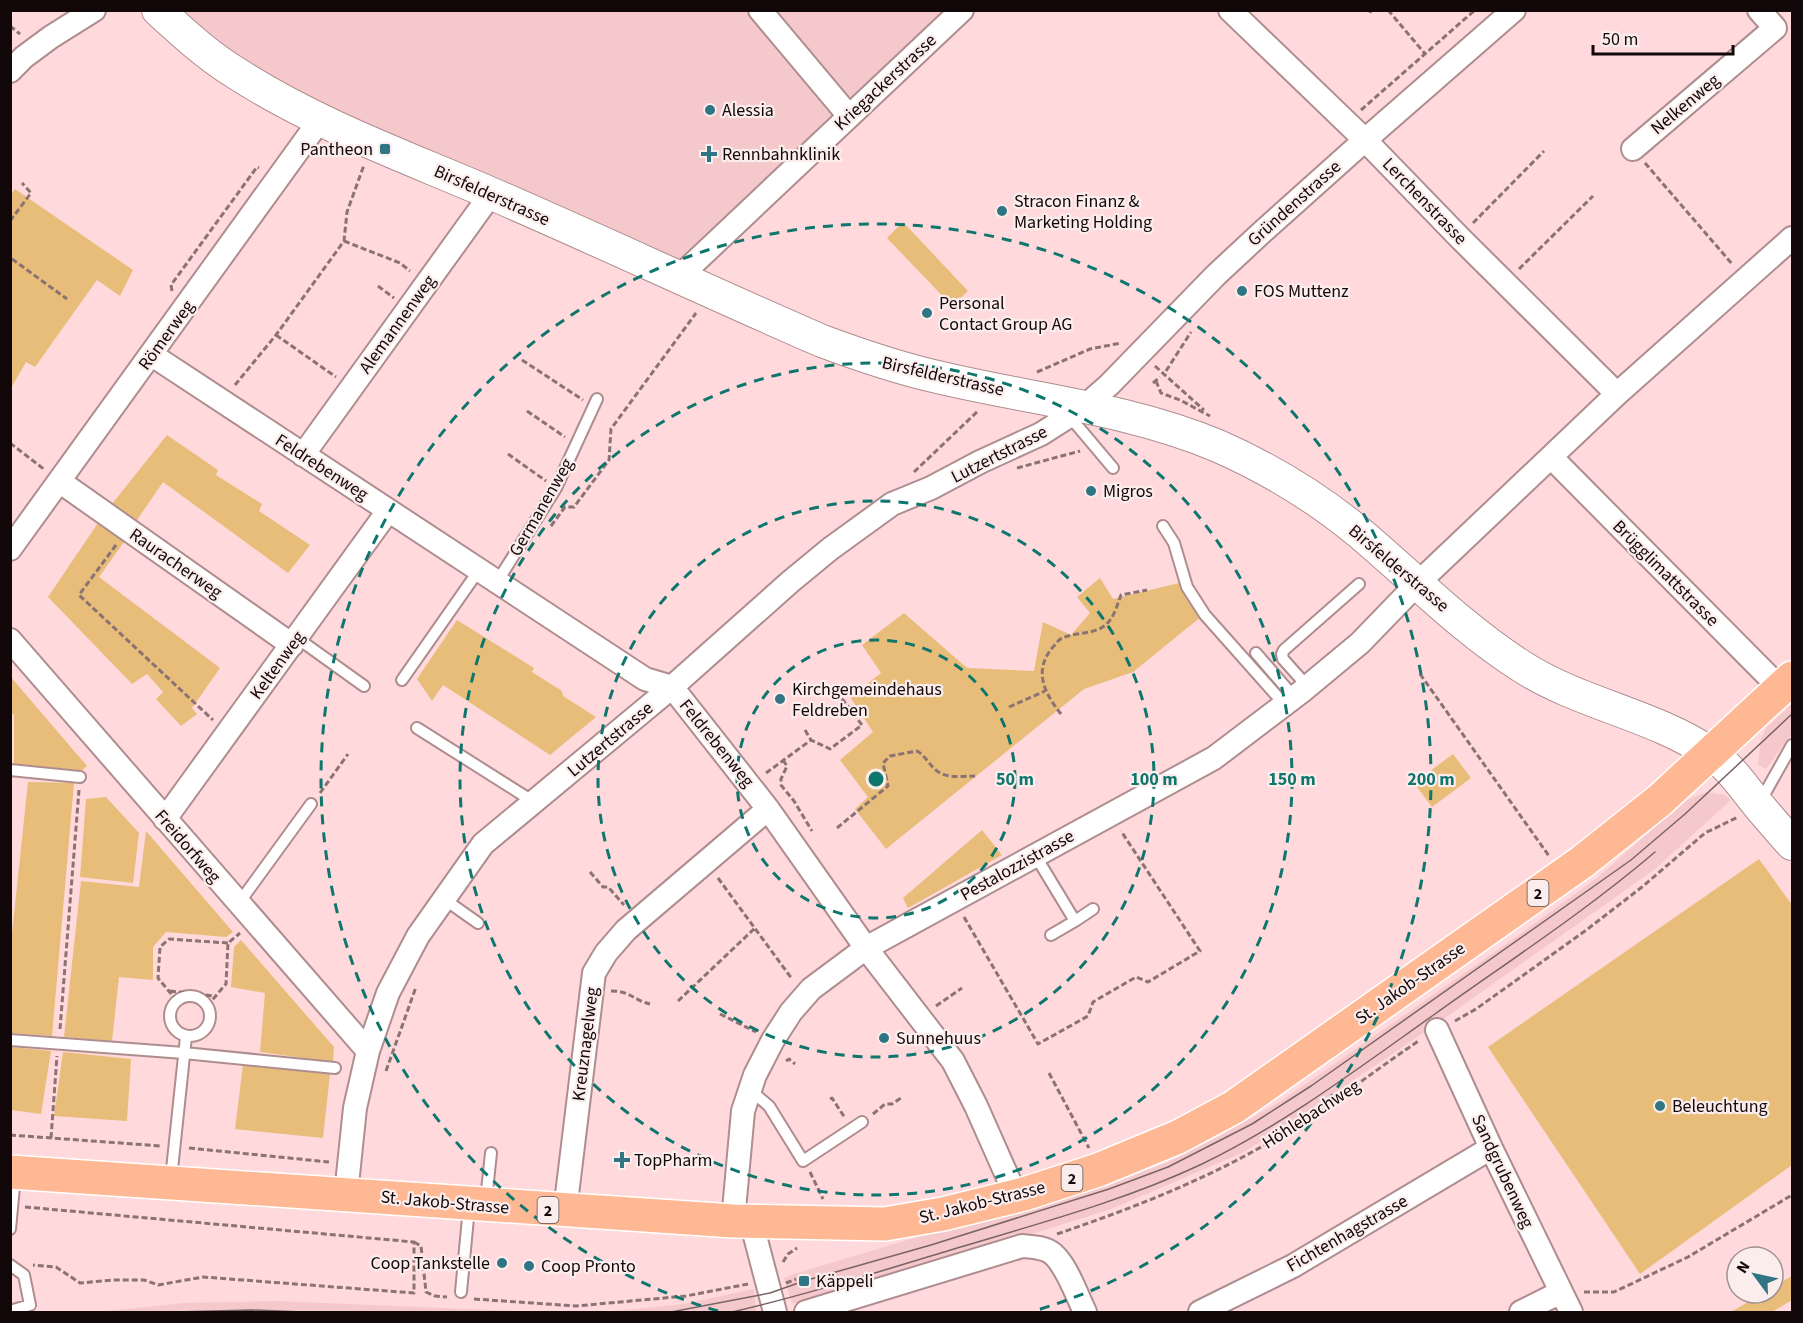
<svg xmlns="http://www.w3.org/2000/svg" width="1803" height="1323" font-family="'Source Sans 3',sans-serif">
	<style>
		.built { fill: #f5c8cb }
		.green { fill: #e7bd79 }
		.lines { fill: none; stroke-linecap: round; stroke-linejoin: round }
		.lane-casing { stroke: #af8d8f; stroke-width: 14 }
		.street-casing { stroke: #af8d8f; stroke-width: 26 }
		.secondary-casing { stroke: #af8d8f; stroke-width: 34 }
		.primary-casing { stroke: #fff; stroke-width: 36 }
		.path { stroke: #8b7273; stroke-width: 3; stroke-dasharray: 6 3; stroke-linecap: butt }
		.lane { stroke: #fff; stroke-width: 10 }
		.street { stroke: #fff; stroke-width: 22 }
		.secondary { stroke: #fff; stroke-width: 32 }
		.primary { stroke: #feb894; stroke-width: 33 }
		.tram { stroke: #7a6365; stroke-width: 1.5 }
		.ring { fill: none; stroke: #0f766e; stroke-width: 3; stroke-dasharray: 10 8 }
		.poi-dot { fill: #307583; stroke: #fceded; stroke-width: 2 }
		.labels { text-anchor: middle; stroke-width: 4.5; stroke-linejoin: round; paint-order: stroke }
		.shield { fill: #fceded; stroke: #594d4d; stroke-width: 1.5 }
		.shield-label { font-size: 16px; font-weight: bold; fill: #130809 }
		.street-label { font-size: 18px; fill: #130809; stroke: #fceded }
		.poi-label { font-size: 18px; fill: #130809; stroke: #fceded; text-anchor: start }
		.centre { fill: #0f766e; stroke: #fceded; stroke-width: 3 }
		.ring-label { font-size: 18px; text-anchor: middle; font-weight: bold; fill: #0f766e; stroke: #fceded; stroke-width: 4.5; stroke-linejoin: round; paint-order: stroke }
	</style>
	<rect width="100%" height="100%" fill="#ffd9db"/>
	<path class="built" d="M158,11H962L678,278L385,149Z
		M1792,704V733L1766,769L1758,765L1761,738L1767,727Z
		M1706,792L1725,795L1731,800L1655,869L1435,1025L1293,1121L1242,1153L1111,1209L931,1266L806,1303H792L784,1278L794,1274L921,1236L1018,1214L1109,1185L1168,1162L1220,1136L1281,1101L1519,935L1598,877L1685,801Z
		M754,1289L756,1311L750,1312H564L615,1311L683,1304Z
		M275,1301L539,1312H99L184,1303Z"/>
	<path class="green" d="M15,189L133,270L120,296L97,280L35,367L26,362L11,388L10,195Z
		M903,222L968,291L952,306L887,238Z
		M167,435L218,470L216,475L262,504L259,511L310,545L288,573L163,482L135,523L112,504Z
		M100,520L124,542L99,577L220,668L192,708L197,714L181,726L156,699L163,692L147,674L132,684L48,597Z
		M1100,578L1113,599L1179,583L1202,616L1133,672L1084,689L886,849L855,809L868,797L840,760L873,732L850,697L881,673L862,645L904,613L967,668L1034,671L1043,622L1071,635L1090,613L1077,597Z
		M457,620L534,668L532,672L562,691L563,696L596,717L550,755L443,685L432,701L417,679Z
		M10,676L87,766L77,774L14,767V714H11Z
		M1453,754L1471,778L1432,807L1414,783Z
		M28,782L74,783L52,1036L11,1033V943Z
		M106,797L139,833L133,883L80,877L86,799Z
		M982,830L1002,855L908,908L903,898Z
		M146,831L233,932L226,937L166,932L153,947V980L119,977L112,1041L64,1037L81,881L139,887Z
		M1759,859L1792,905V1165L1640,1274L1488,1047Z
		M241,940L334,1047L333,1062L260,1052L265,993L231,987L234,947Z
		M11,1047L51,1051L41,1114L11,1110Z
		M63,1052L131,1059L127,1121L54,1116Z
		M243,1065L330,1074L323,1138L235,1129Z
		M1792,1276V1300L1772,1312H1731L1763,1293H1773V1287Z"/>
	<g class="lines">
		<g class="lane-casing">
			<path id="lane" d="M1070,417L1113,468
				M1163,526L1174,543L1187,587L1205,615L1285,705
				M497,582L556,488L597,399
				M297,638L364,686
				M1256,653L1294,697
				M402,680L479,570
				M1308,687L1283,659L1282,654L1284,650L1359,584
				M417,728L534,802
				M10,770L80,777
				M1760,802L1792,745
				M1035,855L1075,921L1093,909
				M444,899L478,923
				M239,903L311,804
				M1051,935L1075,921
				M170 1016a20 20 0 1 1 40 0a20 20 0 1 1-40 0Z
				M10,1040L184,1053L335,1068
				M750,1090L769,1106L803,1161L862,1122
				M171,1179L186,1037
				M486,1200L491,1153
				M10,1229L15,1176
				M10,1265L24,1275L30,1305L10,1311
				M461,1292L469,1207"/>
		</g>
		<g class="street-casing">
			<path id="street" d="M760,10L849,116
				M1230,10L1365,140L1459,237L1617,394
				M10,71L24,57L51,37L94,10
				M1633,149L1775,28L1759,10
				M678,278L962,10
				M152,355L645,679L672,687L768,809L866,948L953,1061L976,1106L1016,1196
				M303,455L491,194
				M1551,457L1781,689
				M59,481L292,645
				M10,549L320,120
				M10,640L368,1051
				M165,819L388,511
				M1437,1030L1491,1148L1571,1312
				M346,1194L355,1108L368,1051L388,993L418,936L483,844L672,687L790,582L830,549L892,504L931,488L980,462L1041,434L1085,406L1109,385L1216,275L1260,234L1365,140L1514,10
				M565,1211L594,973L606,953L626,930L768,809
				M733,1221L743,1111L755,1075L773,1040L791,1012L811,989L866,948L1214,758L1301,692L1360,643L1418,583L1617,394L1792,238
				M751,1221L775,1312
				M806,1312L1022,1246C1032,1247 1045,1247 1053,1254C1067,1266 1077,1296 1085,1312
				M1200,1312L1293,1266L1491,1148
				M1521,1312L1561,1292"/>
		</g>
		<g class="secondary-casing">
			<path id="secondary" d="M158,10C183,33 208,56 236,73C315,124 404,156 490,193C601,241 711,293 822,341C857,354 892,366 929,375C1026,399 1125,407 1218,446C1268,468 1319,499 1361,534C1414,579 1463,629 1521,666C1580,704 1652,714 1710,753C1730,766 1744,788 1759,806C1770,819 1781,832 1792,844"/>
		</g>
		<g class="primary-casing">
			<path id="primary" d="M10,1172L733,1221L885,1224L943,1214L1024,1194L1098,1170L1178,1137L1234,1107L1582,862L1660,800L1792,678"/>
		</g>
		<path class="path" d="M1388,10L1426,55
			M1370,13L1371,10
			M10,26L20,34
			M1361,110L1475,10
			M1645,163L1733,265
			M10,221L31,193L22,183
			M1473,223L1544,151
			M344,241L400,263L410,271
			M10,256V261
			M12,259L67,299
			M1519,269L1593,196
			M378,286L394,298
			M172,291L171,285L257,167L259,168
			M276,335L336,377
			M522,360L583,400
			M1155,366L1204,410
			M1166,371L1191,332
			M1037,372L1090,349L1121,343
			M1156,381L1161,393L1180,400L1210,416
			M1153,383L1160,377
			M235,385L276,335L344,241L347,212L364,165
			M527,411L565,437
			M10,443L45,470
			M508,454L546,481
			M1017,468L1080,451
			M914,472L979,410
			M551,526L565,507H574L609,460L611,429L696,313
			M116,545L79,595L213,720
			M1420,674L1549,856
			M1009,707L1045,691
			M1061,714C1044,693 1033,670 1053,647C1056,644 1058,640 1062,638C1074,633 1088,634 1099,629C1113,623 1116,608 1121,595L1147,590
			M805,730L811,740
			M783,760L787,766L781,779V785L794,801L812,831
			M766,773L811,740L830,749L862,725L843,700L825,693
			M320,793L348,754
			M837,828L888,786L883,763L890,756L917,751C926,756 929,765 937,771C948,779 962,776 975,776
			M590,872L603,887H608L624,905
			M718,878L792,979
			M964,917L1038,1044L1088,1016L1093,1002L1136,977L1148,982L1200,951L1121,831
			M170,991L215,996
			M611,991C631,991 633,1000 650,1004
			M177,1001L158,978L160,947L169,939L228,943
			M678,1001L755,928
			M207,1006L226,984L228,943L240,933
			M936,1006L962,988
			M720,1014L756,1032
			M1455,1021L1476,1009L1585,931L1642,887L1705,833L1738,817
			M60,1029L79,790
			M786,1061L789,1059L795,1064
			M386,1071L416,987
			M1049,1073L1089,1148
			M830,1099L832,1098L845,1118
			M873,1114L885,1104H892L901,1098
			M10,1135L161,1146
			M51,1138L57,1056
			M189,1148L329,1162
			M810,1172L823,1199
			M25,1207L414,1242V1293L203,1277L158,1285L144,1280H114L80,1283L56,1267L33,1265
			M1057,1234C1130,1209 1201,1182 1268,1143C1322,1113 1369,1074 1420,1040
			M414,1242L421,1246L426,1292L435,1296L447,1297
			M783,1262L788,1254L797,1248
			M786,1283L796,1279
			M1584,1292H1614L1688,1257L1792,1195
			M474,1299L576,1306L686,1296L748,1284"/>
		<use href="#lane" class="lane"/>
		<use href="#street" class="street"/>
		<use href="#secondary" class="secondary"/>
		<use href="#primary" class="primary"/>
		<path class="tram" d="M175,1312L252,1310L303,1312
			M671,1312L770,1293L804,1281L931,1245L1109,1189L1168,1167L1252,1124L1311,1086L1631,860L1685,814L1792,714
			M732,1312C810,1294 887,1269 964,1246C1044,1222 1126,1200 1202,1164C1285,1124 1360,1067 1435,1014C1509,961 1586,911 1655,852"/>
	</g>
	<g class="ring">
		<circle cx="876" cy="779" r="139"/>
		<circle cx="876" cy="779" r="278"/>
		<circle cx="876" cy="779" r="416"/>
		<path d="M718 1311A555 555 0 1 1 1034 1311"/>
	</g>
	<g class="poi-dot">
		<circle cx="710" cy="110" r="6"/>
		<rect x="379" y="143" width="12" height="12" rx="3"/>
		<path d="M706 145h6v6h6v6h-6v6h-6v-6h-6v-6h6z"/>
		<circle cx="1002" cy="211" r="6"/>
		<circle cx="1242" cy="291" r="6"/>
		<circle cx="927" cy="313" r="6"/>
		<circle cx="1091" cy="491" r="6"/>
		<circle cx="780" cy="699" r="6"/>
		<circle cx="884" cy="1038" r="6"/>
		<circle cx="1660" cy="1106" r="6"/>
		<path d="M619 1151h6v6h6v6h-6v6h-6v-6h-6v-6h6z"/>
		<circle cx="502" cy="1263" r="6"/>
		<circle cx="529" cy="1266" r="6"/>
		<rect x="798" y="1275" width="12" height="12" rx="3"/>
	</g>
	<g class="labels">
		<g class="shield">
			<rect x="1527.5" y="880" width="21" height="26" rx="4.5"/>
			<rect x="1061.5" y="1165" width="21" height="26" rx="4.5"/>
			<rect x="537.5" y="1197" width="21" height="26" rx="4.5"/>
		</g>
		<g class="shield-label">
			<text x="1538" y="899">2</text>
			<text x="1072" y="1184">2</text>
			<text x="548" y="1216">2</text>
		</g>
		<g class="street-label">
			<text transform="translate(885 82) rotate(-43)" y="6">Kriegackerstrasse</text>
			<text transform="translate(1685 104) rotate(-40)" y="6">Nelkenweg</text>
			<text transform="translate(492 195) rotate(24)" y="6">Birsfelderstrasse</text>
			<text transform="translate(1425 201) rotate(46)" y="6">Lerchenstrasse</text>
			<text transform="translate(1294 203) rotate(-42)" y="6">Gründenstrasse</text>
			<text transform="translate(397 324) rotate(-54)" y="6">Alemannenweg</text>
			<text transform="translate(166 335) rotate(-54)" y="6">Römerweg</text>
			<text transform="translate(943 376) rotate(13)" y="6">Birsfelderstrasse</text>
			<text transform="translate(999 454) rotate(-27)" y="6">Lutzertstrasse</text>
			<text transform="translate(322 467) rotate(33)" y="6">Feldrebenweg</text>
			<text transform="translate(541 507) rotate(-60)" y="6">Germanenweg</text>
			<text transform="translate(176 563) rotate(35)" y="6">Rauracherweg</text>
			<text transform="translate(1399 568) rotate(40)" y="6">Birsfelderstrasse</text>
			<text transform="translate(1666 573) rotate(45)" y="6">Brügglimattstrasse</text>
			<text transform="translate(277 665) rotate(-54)" y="6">Keltenweg</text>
			<text transform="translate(610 739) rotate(-40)" y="6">Lutzertstrasse</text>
			<text transform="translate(717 743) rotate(51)" y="6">Feldrebenweg</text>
			<text transform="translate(188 846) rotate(49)" y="6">Freidorfweg</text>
			<text transform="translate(1017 865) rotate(-29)" y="6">Pestalozzistrasse</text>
			<text transform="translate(1410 983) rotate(-35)" y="6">St. Jakob-Strasse</text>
			<text transform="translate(585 1044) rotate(-83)" y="6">Kreuznagelweg</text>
			<text transform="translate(1311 1114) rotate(-33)" y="6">Höhlebachweg</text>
			<text transform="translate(1503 1171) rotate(65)" y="6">Sandgrubenweg</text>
			<text transform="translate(445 1202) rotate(5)" y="6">St. Jakob-Strasse</text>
			<text transform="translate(982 1202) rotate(-14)" y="6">St. Jakob-Strasse</text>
			<text transform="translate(1347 1233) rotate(-30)" y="6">Fichtenhagstrasse</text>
		</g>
		<g class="poi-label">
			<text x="722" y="116">Alessia</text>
			<text x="373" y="155" text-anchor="end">Pantheon</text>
			<text x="722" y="160">Rennbahnklinik</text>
			<text x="1014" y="207">Stracon Finanz &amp;<tspan x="1014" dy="21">Marketing Holding</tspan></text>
			<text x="1254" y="297">FOS Muttenz</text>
			<text x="939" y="309">Personal<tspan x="939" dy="21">Contact Group AG</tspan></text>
			<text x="1103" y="497">Migros</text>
			<text x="792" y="695">Kirchgemeindehaus<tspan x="792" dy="21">Feldreben</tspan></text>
			<text x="896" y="1044">Sunnehuus</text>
			<text x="1672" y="1112">Beleuchtung</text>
			<text x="634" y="1166">TopPharm</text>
			<text x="490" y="1269" text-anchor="end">Coop Tankstelle</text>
			<text x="541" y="1272">Coop Pronto</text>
			<text x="816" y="1287">Käppeli</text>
		</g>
	</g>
	<circle cx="876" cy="779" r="9" class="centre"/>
	<g class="ring-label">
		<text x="1015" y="785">50 m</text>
		<text x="1154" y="785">100 m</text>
		<text x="1292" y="785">150 m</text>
		<text x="1431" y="785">200 m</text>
	</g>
	<rect width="1803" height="1323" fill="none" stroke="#130809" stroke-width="24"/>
	<g transform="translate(1755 1275) rotate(303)"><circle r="28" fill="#fceded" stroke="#9f9192" stroke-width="1.5"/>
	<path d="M0-4.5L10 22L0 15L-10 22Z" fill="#307583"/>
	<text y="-9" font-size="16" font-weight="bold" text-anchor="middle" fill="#130809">N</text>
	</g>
	<path d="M1593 45v9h140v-9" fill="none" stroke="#130809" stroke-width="3"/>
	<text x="1602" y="45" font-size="18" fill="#130809" stroke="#fceded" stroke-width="4.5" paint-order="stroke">50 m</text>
</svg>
